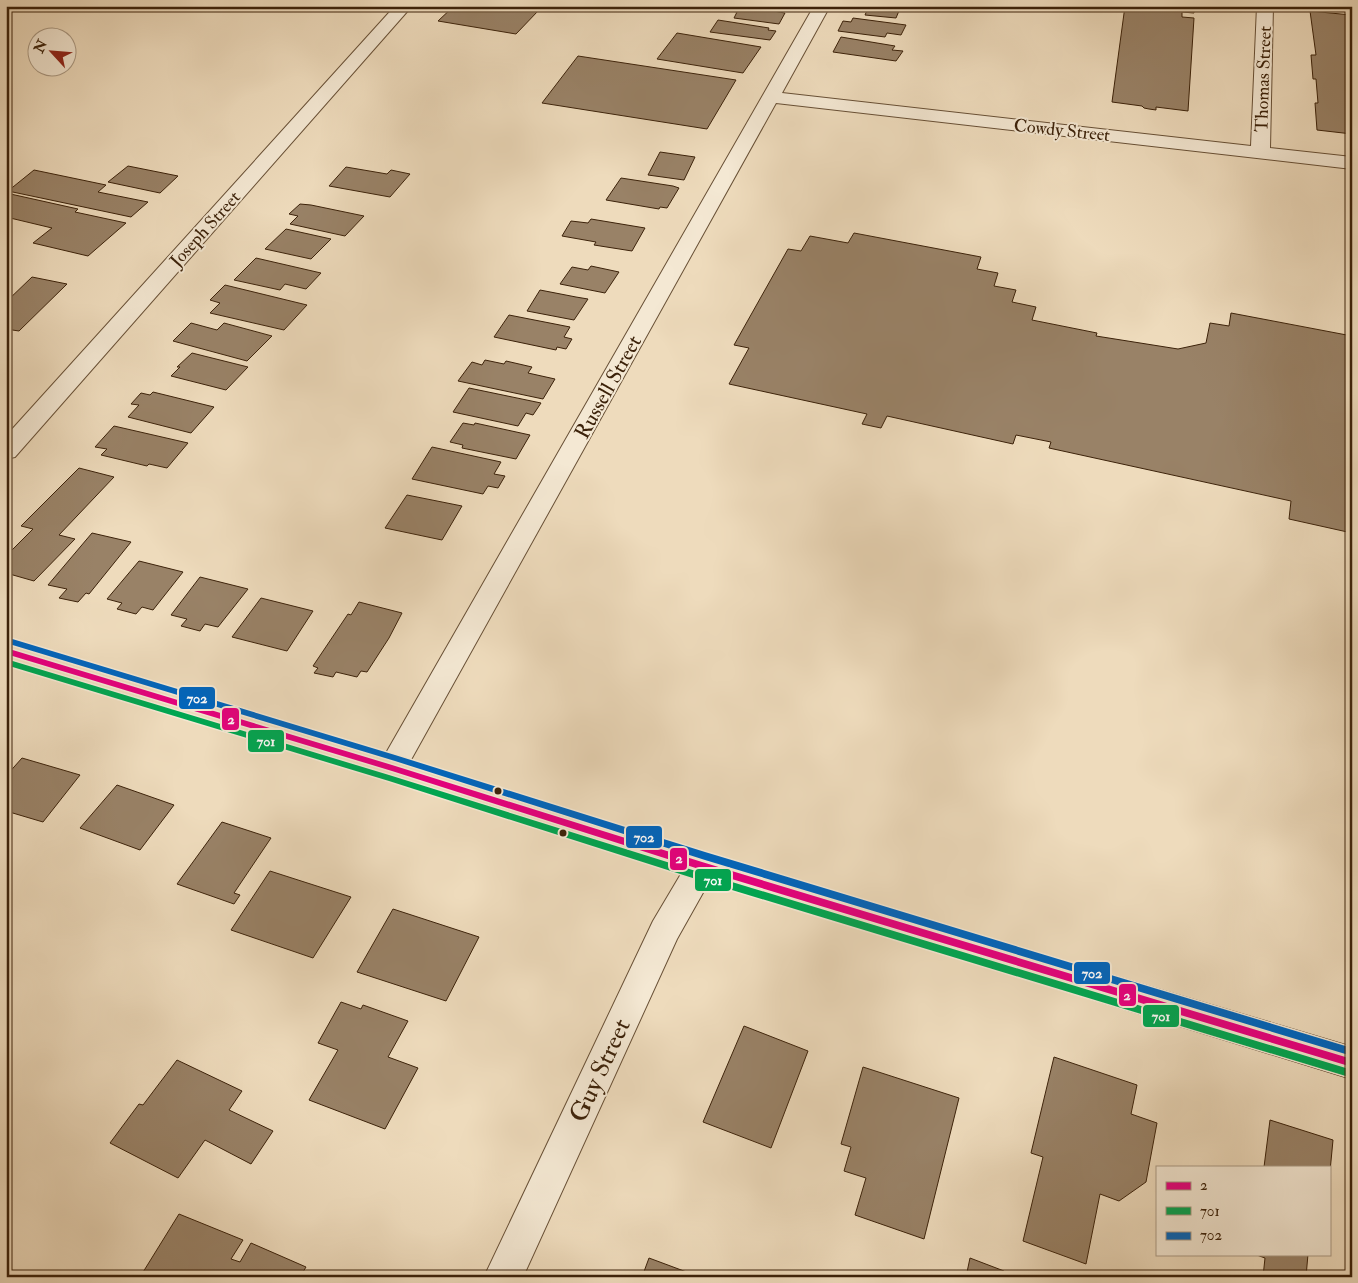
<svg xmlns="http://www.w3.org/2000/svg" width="1358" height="1283" font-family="'IM FELL Double Pica',serif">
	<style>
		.building { fill: #998267; stroke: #3c220a }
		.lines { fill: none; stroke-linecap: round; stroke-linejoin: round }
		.minor-casing { stroke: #685036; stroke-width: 2 }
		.major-casing { stroke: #3c220a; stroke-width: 2 }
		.minor { fill: #f4e8d3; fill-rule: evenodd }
		.major { fill: #eedbbc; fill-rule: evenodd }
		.bus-1-casing { stroke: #f4e8d3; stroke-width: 3 }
		.bus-2-casing { stroke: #f4e8d3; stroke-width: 3 }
		.bus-3-casing { stroke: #f4e8d3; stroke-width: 3 }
		.bus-1 { fill: #e5007d; fill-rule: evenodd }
		.bus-2 { fill: #00a651; fill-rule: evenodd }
		.bus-3 { fill: #0065bd; fill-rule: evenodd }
		.bus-dot { fill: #3c220a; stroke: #f4e8d3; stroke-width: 2 }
		.labels { text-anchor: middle; stroke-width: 4; stroke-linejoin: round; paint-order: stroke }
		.far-street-label { font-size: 18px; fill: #3c220a; stroke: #f4e8d3 }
		.street-label { font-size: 21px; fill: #3c220a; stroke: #f4e8d3 }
		.near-street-label { font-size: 25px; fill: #3c220a; stroke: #f4e8d3 }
		.line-badge { stroke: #f4e8d3; stroke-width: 2 }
		.badge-label { font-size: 14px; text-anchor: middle; font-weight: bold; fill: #fff }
	</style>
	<rect width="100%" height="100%" fill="#eedbbc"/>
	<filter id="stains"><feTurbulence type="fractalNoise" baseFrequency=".004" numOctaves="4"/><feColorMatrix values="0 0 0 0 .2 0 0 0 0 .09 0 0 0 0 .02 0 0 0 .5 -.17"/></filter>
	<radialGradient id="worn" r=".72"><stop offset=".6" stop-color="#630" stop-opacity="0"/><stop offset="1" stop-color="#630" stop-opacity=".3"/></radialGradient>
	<path class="building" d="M454,6H509L538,11L516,34L438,21Z
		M721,6H744L785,13L779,24L734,18L737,12L719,9Z
		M869,6H901L896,18L865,15Z
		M1125,6H1194V13L1182,12V17L1194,18L1188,111L1156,107V110L1149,109L1144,108L1142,106L1112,102Z
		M1310,11L1351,15L1352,134L1317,130L1315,103H1318L1316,79H1313L1311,55H1316Z
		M853,18L906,25L901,35L887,33L885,37L838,31L843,21L851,22Z
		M718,20L769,28L768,30L776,31L770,40L710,32Z
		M677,33L761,47L743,73L657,59Z
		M841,37L895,46L892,50L903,51L896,61L833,52Z
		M578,56L736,80L707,129L542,103Z
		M660,152L695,157L684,180L648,175Z
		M128,166L178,176L160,193L108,182Z
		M346,167L387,174L391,170L410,174L390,197L329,186Z
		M34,170L106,185L98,192L148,202L131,217L8,191Z
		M621,178L673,186L679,188L667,208L660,207L659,209L606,200Z
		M6,193L78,209L75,212L126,223L88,256L33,243L52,228L6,217Z
		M300,204L311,205L364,216L345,236L290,224L298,216L289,214Z
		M591,219L645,228L632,251L594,245L596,242L562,236L571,221L588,223Z
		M286,229L331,239L311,259L265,249Z
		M854,233L981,257L977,269L998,273L994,286L1016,290L1012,302L1036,307L1032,320L1097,333L1096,336L1178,349L1206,343L1210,323L1229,326L1231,313L1352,336V533L1289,519L1291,501L1049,448L1051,442L1016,435L1013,444L887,416L881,428L862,424L867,414L729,384L749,348L734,345L788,249L801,251L810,236L848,243Z
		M256,258L321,273L306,289L285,284L280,290L234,280Z
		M591,266L619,272L605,293L560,284L572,267L588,270Z
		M32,277L67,284L19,331L6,329V302Z
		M225,285L307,305L284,330L210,313L220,303L210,300Z
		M540,290L576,297L588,299L574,320L527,311Z
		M509,315L570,327L564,337L572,339L566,349L557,347L556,350L494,337Z
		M191,323L217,330L224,323L272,336L247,361L173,341Z
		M192,353L248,367L226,390L171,376L180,367H177Z
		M485,360L504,364L506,361L532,367L528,373L555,379L543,399L458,381L472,362L482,365Z
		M469,388L541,403L533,415L526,413L518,426L453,412Z
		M153,392L214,407L191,433L128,417L139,405L131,404L141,393L150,395Z
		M463,423L474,425L475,423L530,435L516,459L462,448L463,445L450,442Z
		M114,426L188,443L167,468L149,464L147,466L101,455L107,449L95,447Z
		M432,447L501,462L494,474L505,476L498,488L488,486L483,494L412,479Z
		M79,468L114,477L59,535L75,539L34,581L6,573V556L33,529L21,526Z
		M407,495L462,506L442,540L385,528Z
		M92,533L131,542L89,594L86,593L78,602L59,598L67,589L48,585Z
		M139,561L183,572L153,610L142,607L136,614L117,609L122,603L107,599Z
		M200,577L248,589L218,627L205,624L200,631L181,626L187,619L171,615Z
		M261,598L313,611L287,651L232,637Z
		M359,602L402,613L389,638L367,672L361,671L357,677L336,672L333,677L314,673L318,668L313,666L348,614L351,615Z
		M22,758L80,775L43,822L6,811V776Z
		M117,785L174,805L140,850L80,828Z
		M222,822L271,838L234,893L240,895L234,904L177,884Z
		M270,871L351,897L313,958L231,930Z
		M393,909L479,937L446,1001L357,972Z
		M341,1002L361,1009L363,1005L408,1021L388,1057L418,1068L385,1129L309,1100L338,1050L318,1043Z
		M744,1026L808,1051L771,1148L703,1122Z
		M1054,1057L1137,1085L1131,1114L1157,1123L1146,1182L1119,1201L1100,1194L1086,1264L1023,1241L1043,1157L1031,1153Z
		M177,1060L242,1091L229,1110L273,1131L251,1164L205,1140L178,1178L110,1143L139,1104L143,1105Z
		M863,1067L959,1098L924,1239L855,1215L866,1178L844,1171L851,1147L841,1144Z
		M1270,1120L1333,1140L1329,1182V1167H1264Z
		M179,1214L243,1240L231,1259L240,1262L251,1243L306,1267L300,1277H140Z
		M1254,1254H1308L1306,1277H1263L1265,1258Z
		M649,1258L700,1277H642Z
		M970,1258L1004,1271L1003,1277H966Z"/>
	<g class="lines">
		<g class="minor-casing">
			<path id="minor" d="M395,6H412L15,457L6,459V436Z
				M814,6H830L782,93L1251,146L1257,6H1273L1270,148L1352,157V169L776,103L402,776L392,780L382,776L377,768L382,760Z
				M702,853L713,857L718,866L677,939L523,1277H484L653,921L691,857Z"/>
		</g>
		<g class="major-casing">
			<path id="major" d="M6,641L392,756L702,853L1352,1047V1079L702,879L392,780L6,661Z"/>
		</g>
		<use href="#minor" class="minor"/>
		<use href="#major" class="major"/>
		<g class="bus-1-casing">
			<path id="bus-1" d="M6,648L392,765L702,862L1352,1059V1067L702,870L392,771L6,654Z"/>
		</g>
		<g class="bus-2-casing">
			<path id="bus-2" d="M6,659L389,775L699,872L1349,1069L1352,1070V1076L1349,1077L699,880L389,781L6,665Z"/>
		</g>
		<g class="bus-3-casing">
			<path id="bus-3" d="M9,638L395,755L705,852L1352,1048V1056L705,860L395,761L6,643V639Z"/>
		</g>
		<use href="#bus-1" class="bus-1"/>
		<use href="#bus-2" class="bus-2"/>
		<use href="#bus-3" class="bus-3"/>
	</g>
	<g class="bus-dot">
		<circle cx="498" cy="791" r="4.5"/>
		<circle cx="563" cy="833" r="4.5"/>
	</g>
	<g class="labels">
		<g class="far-street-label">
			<text transform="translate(1263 79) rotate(-88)" y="6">Thomas Street</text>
			<text transform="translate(1062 130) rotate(6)" y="6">Cowdy Street</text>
			<text transform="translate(205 229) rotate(-48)" y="6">Joseph Street</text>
		</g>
		<g class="street-label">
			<text transform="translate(608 387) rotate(-61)" y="7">Russell Street</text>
		</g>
		<g class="near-street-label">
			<text transform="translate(599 1070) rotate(-65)" y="9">Guy Street</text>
		</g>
	</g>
	<g class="line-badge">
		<rect x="178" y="686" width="38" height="24" rx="5" fill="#0065bd"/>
		<rect x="221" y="707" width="19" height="24" rx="5" fill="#e5007d"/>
		<rect x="247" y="729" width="38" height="24" rx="5" fill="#00a651"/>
		<rect x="625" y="825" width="38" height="24" rx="5" fill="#0065bd"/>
		<rect x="669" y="847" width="19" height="24" rx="5" fill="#e5007d"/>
		<rect x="694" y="868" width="38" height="24" rx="5" fill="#00a651"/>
		<rect x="1073" y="961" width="38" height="24" rx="5" fill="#0065bd"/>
		<rect x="1118" y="983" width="19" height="24" rx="5" fill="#e5007d"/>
		<rect x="1142" y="1004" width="38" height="24" rx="5" fill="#00a651"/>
	</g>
	<g class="badge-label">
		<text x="197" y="703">702</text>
		<text x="231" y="724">2</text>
		<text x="266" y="746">701</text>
		<text x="644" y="842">702</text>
		<text x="679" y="863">2</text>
		<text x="713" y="885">701</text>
		<text x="1092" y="978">702</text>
		<text x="1127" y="1000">2</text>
		<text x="1161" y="1021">701</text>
	</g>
	<rect width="1358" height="1283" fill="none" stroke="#eedbbc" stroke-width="25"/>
	<rect x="8" y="8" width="1343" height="1268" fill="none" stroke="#3c220a" stroke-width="2.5"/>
	<rect x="12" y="12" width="1333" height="1258" fill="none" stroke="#3c220a"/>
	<rect x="1156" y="1166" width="175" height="90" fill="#f4e8d3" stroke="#aa9983"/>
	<rect x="1166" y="1182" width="25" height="8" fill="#e5007d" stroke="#aa9983"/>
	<text x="1200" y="1190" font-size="15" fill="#3c220a">2</text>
	<rect x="1166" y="1207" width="25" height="8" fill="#00a651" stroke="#aa9983"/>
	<text x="1200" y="1216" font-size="15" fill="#3c220a">701</text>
	<rect x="1166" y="1232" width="25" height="8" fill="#0065bd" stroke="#aa9983"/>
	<text x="1200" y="1240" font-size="15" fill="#3c220a">702</text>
	<g transform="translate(52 52) rotate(296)"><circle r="24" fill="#f4e8d3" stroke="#aa9983"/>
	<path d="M0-4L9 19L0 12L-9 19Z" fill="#8f2418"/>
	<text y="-8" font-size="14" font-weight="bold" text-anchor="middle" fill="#3c220a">N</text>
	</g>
	<rect width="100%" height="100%" filter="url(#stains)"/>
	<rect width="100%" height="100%" fill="url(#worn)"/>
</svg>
